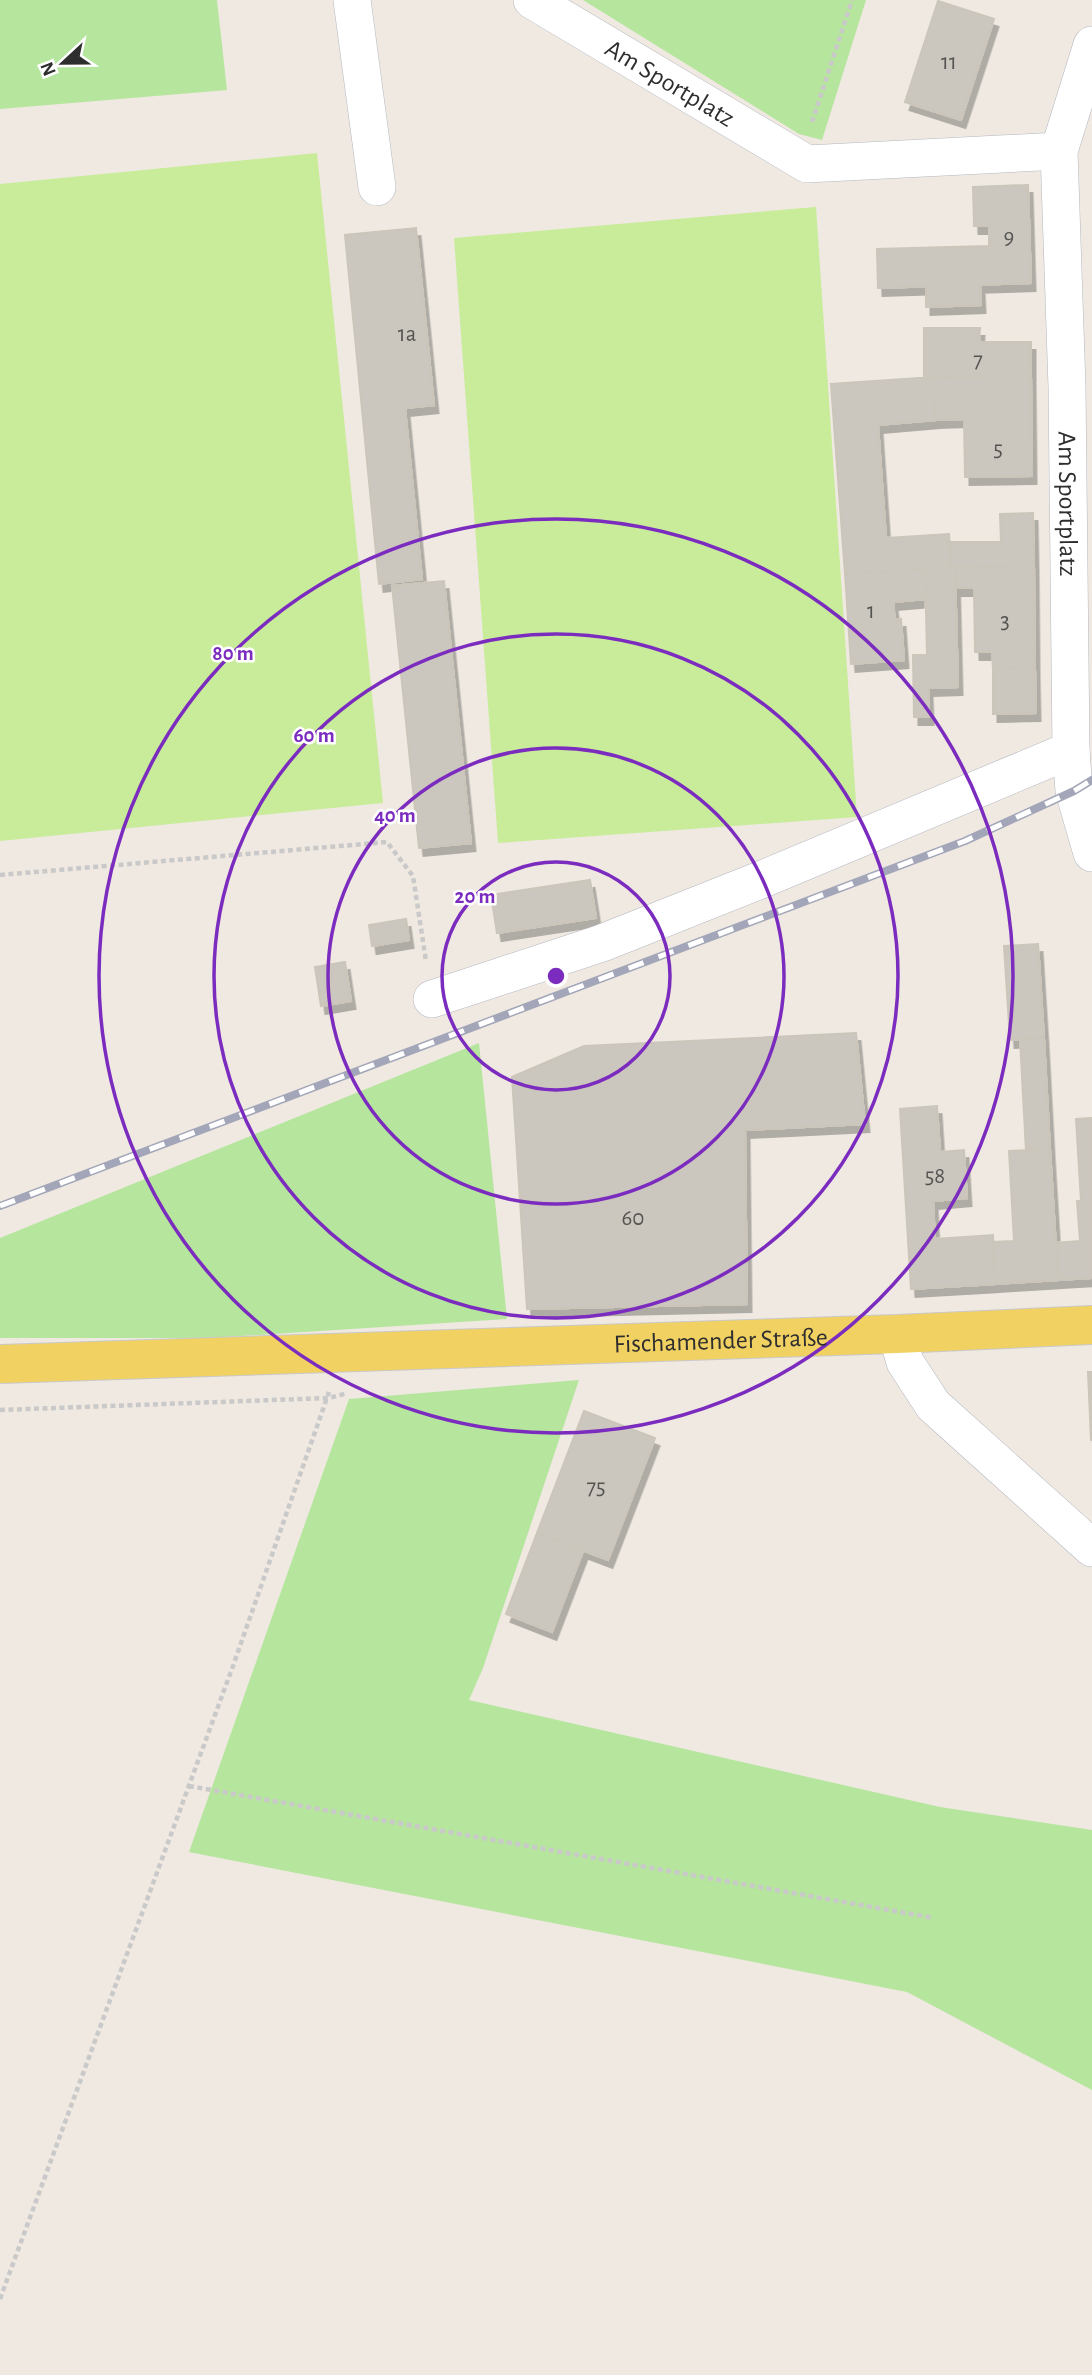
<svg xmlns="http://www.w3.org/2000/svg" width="1092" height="2375" font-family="'Alegreya Sans',sans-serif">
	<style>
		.green { fill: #b6e59e }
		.pitch { fill: #c9ec9a }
		.building { fill: #cbc7bf; stroke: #cbc5ba; stroke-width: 2; filter: url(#shadow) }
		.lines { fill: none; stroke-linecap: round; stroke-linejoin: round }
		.minor-casing { stroke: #b4b7c1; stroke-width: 38 }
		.major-casing { stroke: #c9c9c9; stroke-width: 40 }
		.path { stroke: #c9c9c9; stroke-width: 4.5; stroke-dasharray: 5 3.5; stroke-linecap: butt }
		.minor { stroke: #fff; stroke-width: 37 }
		.major { stroke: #f2d163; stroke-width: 38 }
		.rail-casing { stroke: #a3a6b8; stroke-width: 8 }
		.rail { stroke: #fff; stroke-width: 5; stroke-dasharray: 16; stroke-linecap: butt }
		.ring { fill: none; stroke: #7b2cbf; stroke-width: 3.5 }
		.labels { text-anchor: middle; stroke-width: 5; stroke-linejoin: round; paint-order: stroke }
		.number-label { font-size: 23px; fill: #555452 }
		.street-label { font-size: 26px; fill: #2e2e2e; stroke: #fff }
		.centre { fill: #7b2cbf; stroke: #fff; stroke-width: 3.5 }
		.ring-label { font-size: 21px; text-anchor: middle; font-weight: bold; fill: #7b2cbf; stroke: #fff; stroke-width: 5; stroke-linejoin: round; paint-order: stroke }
	</style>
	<defs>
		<filter id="shadow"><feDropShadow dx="4.5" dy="8" stdDeviation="0" flood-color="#0004"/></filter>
	</defs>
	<rect width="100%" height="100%" fill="#efe9e1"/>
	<path class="green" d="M0,0H217L227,90L0,109Z
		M583,0H866L822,140L799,134Z
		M479,1043L507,1319L211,1338H0V1238Z
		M579,1380L483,1668L469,1700L940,1807L1092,1830V2090L907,1992L189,1852L349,1399Z"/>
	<path class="pitch" d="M317,153L383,803L0,841V184Z
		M816,207L857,817L498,843L454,238Z"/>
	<path class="building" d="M938,1L994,19L961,120L905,102Z
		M1028,185L1031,283L878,288L877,249L989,246V226H974L973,187Z
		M416,228L434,405L405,408L422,579L379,584L345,235Z
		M980,285L981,305L926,307V286Z
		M924,328H980L979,342H1031V376L924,377Z
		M1031,376L1032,476L965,477L964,419L935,420L933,377Z
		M933,377L935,420L878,425L886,538L949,534L951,567L845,574L831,384Z
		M1033,513L1034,566L951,567L950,542H1001L1000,514Z
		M1034,566L1035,668L993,669L992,652H975L974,588H956L955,567Z
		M951,567H955L958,687L928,688L929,717H914L913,655H927L925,569Z
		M925,569L926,599L893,602L895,620L901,619L904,660L851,664L845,574Z
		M444,581L471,843L419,848L392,586Z
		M1035,668L1036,713L993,714V669Z
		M590,880L596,918L497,933L491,895Z
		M406,919L409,940L372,946L369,925Z
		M1038,944L1044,1038L1010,1040L1004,946Z
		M345,962L351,1001L321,1006L315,967Z
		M856,1033L865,1124L745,1130L747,1304L527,1309L512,1077L584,1046Z
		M1044,1038L1050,1149L1026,1151L1020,1039Z
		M937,1106L940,1152L964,1150L967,1198L933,1201L935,1239L993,1235L995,1284L911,1289L900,1109Z
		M1092,1118V1278L1058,1280L1056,1243L1080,1241L1077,1201H1081L1076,1119Z
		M1050,1149L1058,1280L995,1284L993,1242L1014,1241L1009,1151Z
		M1088,1372H1092V1440H1091Z
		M584,1411L655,1438L608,1560L537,1533Z
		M537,1533L583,1551L552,1632L506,1614Z"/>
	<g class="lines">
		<g class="minor-casing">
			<g id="minor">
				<path d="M352,0L377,187"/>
				<path id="s1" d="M532,0L807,164L1059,151"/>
				<path id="s2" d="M1092,45L1059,151L1067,387L1071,750L1074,791L1092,853"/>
				<path d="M432,999L602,943L758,881L1071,750"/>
				<path d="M897,1334L905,1362L933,1405L1092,1548"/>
			</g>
		</g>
		<g class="major-casing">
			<g id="major">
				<path id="s3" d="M0,1364L897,1334L1092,1325"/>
			</g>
		</g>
		<path class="path" d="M812,122L852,0
			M0,875L387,842L413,876L426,961
			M0,1410L328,1398L345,1394
			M189,1786L934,1918
			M0,2299L233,1666L329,1392"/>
		<use href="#minor" class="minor"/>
		<use href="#major" class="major"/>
		<g class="rail-casing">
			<path id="rail" d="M0,1206L965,841L1074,791L1092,780"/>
		</g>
		<use href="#rail" class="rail"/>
	</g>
	<g class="ring">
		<circle cx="556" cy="976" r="114"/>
		<circle cx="556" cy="976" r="228"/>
		<circle cx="556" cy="976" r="342"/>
		<circle cx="556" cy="976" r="457"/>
	</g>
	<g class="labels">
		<g class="number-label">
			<text x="949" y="69">11</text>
			<text x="1009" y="244">9</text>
			<text x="407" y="341">1a</text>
			<text x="978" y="367">7</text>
			<text x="998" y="456">5</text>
			<text x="871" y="618">1</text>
			<text x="1005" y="628">3</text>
			<text x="935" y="1183">58</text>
			<text x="633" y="1225">60</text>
			<text x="596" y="1494">75</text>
		</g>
		<g class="street-label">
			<text dy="9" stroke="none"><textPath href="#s1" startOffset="161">Am Sportplatz</textPath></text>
			<text dy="9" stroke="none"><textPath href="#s2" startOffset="464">Am Sportplatz</textPath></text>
			<text dy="9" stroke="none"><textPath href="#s3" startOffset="721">Fischamender Straße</textPath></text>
		</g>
	</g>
	<circle cx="556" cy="976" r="10" class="centre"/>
	<g class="ring-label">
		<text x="233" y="660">80 m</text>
		<text x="314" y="742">60 m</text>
		<text x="395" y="822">40 m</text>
		<text x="475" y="903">20 m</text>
	</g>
	<g transform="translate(63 63) rotate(248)" stroke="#ffffff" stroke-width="5" paint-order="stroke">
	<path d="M0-5L12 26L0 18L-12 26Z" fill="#2e2e2e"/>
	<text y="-10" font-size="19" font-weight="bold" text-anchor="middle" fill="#2e2e2e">N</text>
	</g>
</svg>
